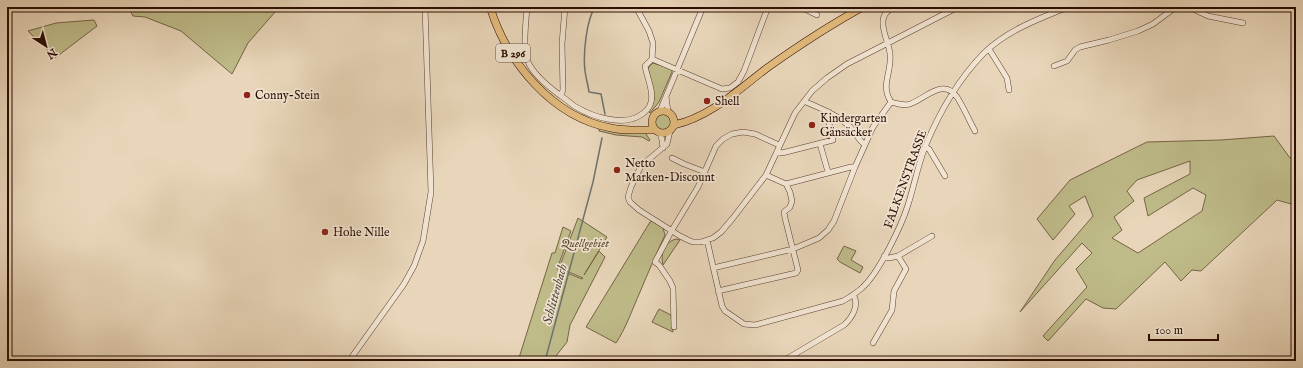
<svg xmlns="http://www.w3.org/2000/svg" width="1303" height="368" font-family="'IM FELL English',serif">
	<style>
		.green { fill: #bfbc8a; stroke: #756445; fill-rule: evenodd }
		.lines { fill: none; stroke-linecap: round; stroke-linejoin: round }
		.stream { stroke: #6e736f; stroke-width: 1.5 }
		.minor-casing { stroke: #5a3e2e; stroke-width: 6 }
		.major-casing { stroke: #2b0c00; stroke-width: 8 }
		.minor { stroke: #f1e4d2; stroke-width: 5 }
		.major { stroke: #e4bb7d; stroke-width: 7 }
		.poi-dot { fill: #8f2418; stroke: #f1e4d2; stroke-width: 1.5 }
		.labels { text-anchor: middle; stroke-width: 3.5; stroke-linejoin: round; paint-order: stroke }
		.shield { fill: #f1e4d2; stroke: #664d3f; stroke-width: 1 }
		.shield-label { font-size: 11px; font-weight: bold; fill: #2b0c00 }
		.poi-label { font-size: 12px; fill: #2b0c00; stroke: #f1e4d2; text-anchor: start }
		.street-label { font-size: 12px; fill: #2b0c00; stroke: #f1e4d2 }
		.park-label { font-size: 12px; font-style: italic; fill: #5f4a30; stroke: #f1e4d2 }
		.water-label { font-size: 13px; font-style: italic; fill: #524841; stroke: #f1e4d2 }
	</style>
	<rect width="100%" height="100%" fill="#e9d6ba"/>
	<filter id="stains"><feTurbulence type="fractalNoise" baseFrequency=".005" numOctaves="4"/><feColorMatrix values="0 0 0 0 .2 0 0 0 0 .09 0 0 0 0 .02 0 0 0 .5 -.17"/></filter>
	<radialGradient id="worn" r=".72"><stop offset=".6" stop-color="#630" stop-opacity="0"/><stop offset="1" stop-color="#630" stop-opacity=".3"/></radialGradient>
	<path class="green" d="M128,7H282L275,12L248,43L232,74L181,31L145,17L133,16Z
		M94,20L97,26L55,58L28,31L56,23Z
		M653,63L672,69V72L659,102L650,113L649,112L654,99L653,90L648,68Z
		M654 122a9 9 0 1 1 18 0a9 9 0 1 1-18 0Z
		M599,128L644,131L650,140L649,141L642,137L616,135L599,131Z
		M1274,136L1290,158L1296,156V196L1291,204L1277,200L1201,271L1192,270L1181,281L1165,262L1116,309L1103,308L1086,299L1048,341L1043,336L1087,287L1076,269L1092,253L1082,243L1020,312L1055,260L1093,216L1085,196L1069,206L1075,214L1053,240L1037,219L1070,180L1147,142L1221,140ZM1190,161V174L1144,198L1148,216L1193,188L1206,195L1202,211L1138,253L1112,238L1122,230L1114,217L1134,201L1127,191L1137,180Z
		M578,218L607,237L584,275L599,251L605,257L570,325L567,342L552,361H518L552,253H555L563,227L571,231L557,269L582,279L583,278L559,268Z
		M653,221L663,228L665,235C656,254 648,273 640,292C632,310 626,328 616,343L586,327L650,222Z
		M676,239L680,240L663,265C660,254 664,242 676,239Z
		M844,246L856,251L851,260L863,267L860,273L840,262L837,259Z
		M659,309L671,315L673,332L652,322Z"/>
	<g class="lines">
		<path class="stream" d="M595,7C586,21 583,55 585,71C586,78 588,85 589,92L601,94L605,114
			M545,361L593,182L602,138"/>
		<g class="minor-casing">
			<path id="minor" d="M527,7C526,23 522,50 529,64C536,77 550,88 561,96C566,99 571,104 576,107C593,117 622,126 639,116C644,113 650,108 651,102C654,91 647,78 645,66L652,59
				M636,7L649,31L653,43L652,59
				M801,7L817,15
				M893,7C888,11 883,14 883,21C882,32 889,43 890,54C892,73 880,85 891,102C898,104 904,106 910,104C925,99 943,77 957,97C964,108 969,120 975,131
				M1189,7L1208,16L1243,23
				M989,49L1007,78L1009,90
				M652,59L722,89L730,88L738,82L744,71L768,7
				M1054,66L1067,61L1075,50L1080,47L1109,40L1138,31L1153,24L1176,7
				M561,95L563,90L562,44L565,7
				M666,96L668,112
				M804,101C819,108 836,114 849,126C855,131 858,140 865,145
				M660,111L703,7
				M670,131L667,144L641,166L631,187L628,197L630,202L639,210L680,236L688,240L693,242H701L713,238L721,232L733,218L766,175L795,113L812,91L827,78L847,64L958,7
				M660,133L662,140L663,148
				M820,144L828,172
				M925,147L929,149L945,176
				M777,151L782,153L833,140L827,115L829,112
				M672,158L684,164L705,172
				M786,184L851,167H855
				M707,240L722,306L725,311L744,324L755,325L843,301C850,297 857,293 863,287C879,272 901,227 908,205C914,186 918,165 925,147C939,113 958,80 983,54C1006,31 1038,19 1068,7
				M884,256L889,258L898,256L932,236
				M713,268L793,249L819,238L828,230L834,221L855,167L873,127L891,102
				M718,291L796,273L798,270L785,218L784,212L790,207L792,201L790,192L786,184L766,175
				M674,327L673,288L670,281L659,265L655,262L672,230L698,187L716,146L723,139L732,134L743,132L755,134L779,145
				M873,343L892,310L894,291L906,269L898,256
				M349,361L404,284L414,266L423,241L431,192L425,7
				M783,361L844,325C852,318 859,306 854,296"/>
		</g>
		<g class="major-casing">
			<path id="major" d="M490,7C507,62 552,117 611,128C625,131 639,130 654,130
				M652 122a11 11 0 1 1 22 0a11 11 0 1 1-22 0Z
				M674,125C710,117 738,90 767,68C798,46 830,25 863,7"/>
		</g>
		<use href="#minor" class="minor"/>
		<use href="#major" class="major"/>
	</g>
	<g class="poi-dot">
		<circle cx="247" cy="95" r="4"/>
		<circle cx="707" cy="101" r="4"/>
		<circle cx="812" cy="125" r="4"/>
		<circle cx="617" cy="170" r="4"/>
		<circle cx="325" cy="232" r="4"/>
	</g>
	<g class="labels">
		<rect class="shield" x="496" y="44" width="34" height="18" rx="3"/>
		<g class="shield-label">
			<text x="513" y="57">B 296</text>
		</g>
		<g class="poi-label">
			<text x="255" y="99">Conny-Stein</text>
			<text x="715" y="105">Shell</text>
			<text x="820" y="122">Kindergarten<tspan x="820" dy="14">Gänsäcker</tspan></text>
			<text x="625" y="167">Netto<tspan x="625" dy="14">Marken-Discount</tspan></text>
			<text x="333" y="236">Hohe Nille</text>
		</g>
		<g class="street-label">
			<text transform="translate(905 179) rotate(-70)" y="4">FALKENSTRASSE</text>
		</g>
		<g class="park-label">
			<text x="585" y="247">Quellgebiet</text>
		</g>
		<g class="water-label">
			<text transform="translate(554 294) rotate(-75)" y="5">Schlittenbach</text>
		</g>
	</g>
	<rect width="1303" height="368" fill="none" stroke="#e9d6ba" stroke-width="24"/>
	<rect x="8" y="8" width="1287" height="352" fill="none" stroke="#2b0c00" stroke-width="2"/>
	<rect x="12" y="12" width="1279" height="344" fill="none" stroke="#2b0c00"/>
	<g transform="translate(46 46) rotate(144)" stroke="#f1e4d2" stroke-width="3" paint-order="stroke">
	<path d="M0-3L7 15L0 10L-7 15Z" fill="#2b0c00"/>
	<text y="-6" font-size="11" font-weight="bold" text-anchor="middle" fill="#2b0c00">N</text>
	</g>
	<path d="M1149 334v6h69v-6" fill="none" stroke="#2b0c00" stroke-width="2"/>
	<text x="1155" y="334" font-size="12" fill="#2b0c00" stroke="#f1e4d2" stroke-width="3" paint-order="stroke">100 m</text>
	<rect width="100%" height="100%" filter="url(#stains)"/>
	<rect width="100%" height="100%" fill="url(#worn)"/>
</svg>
